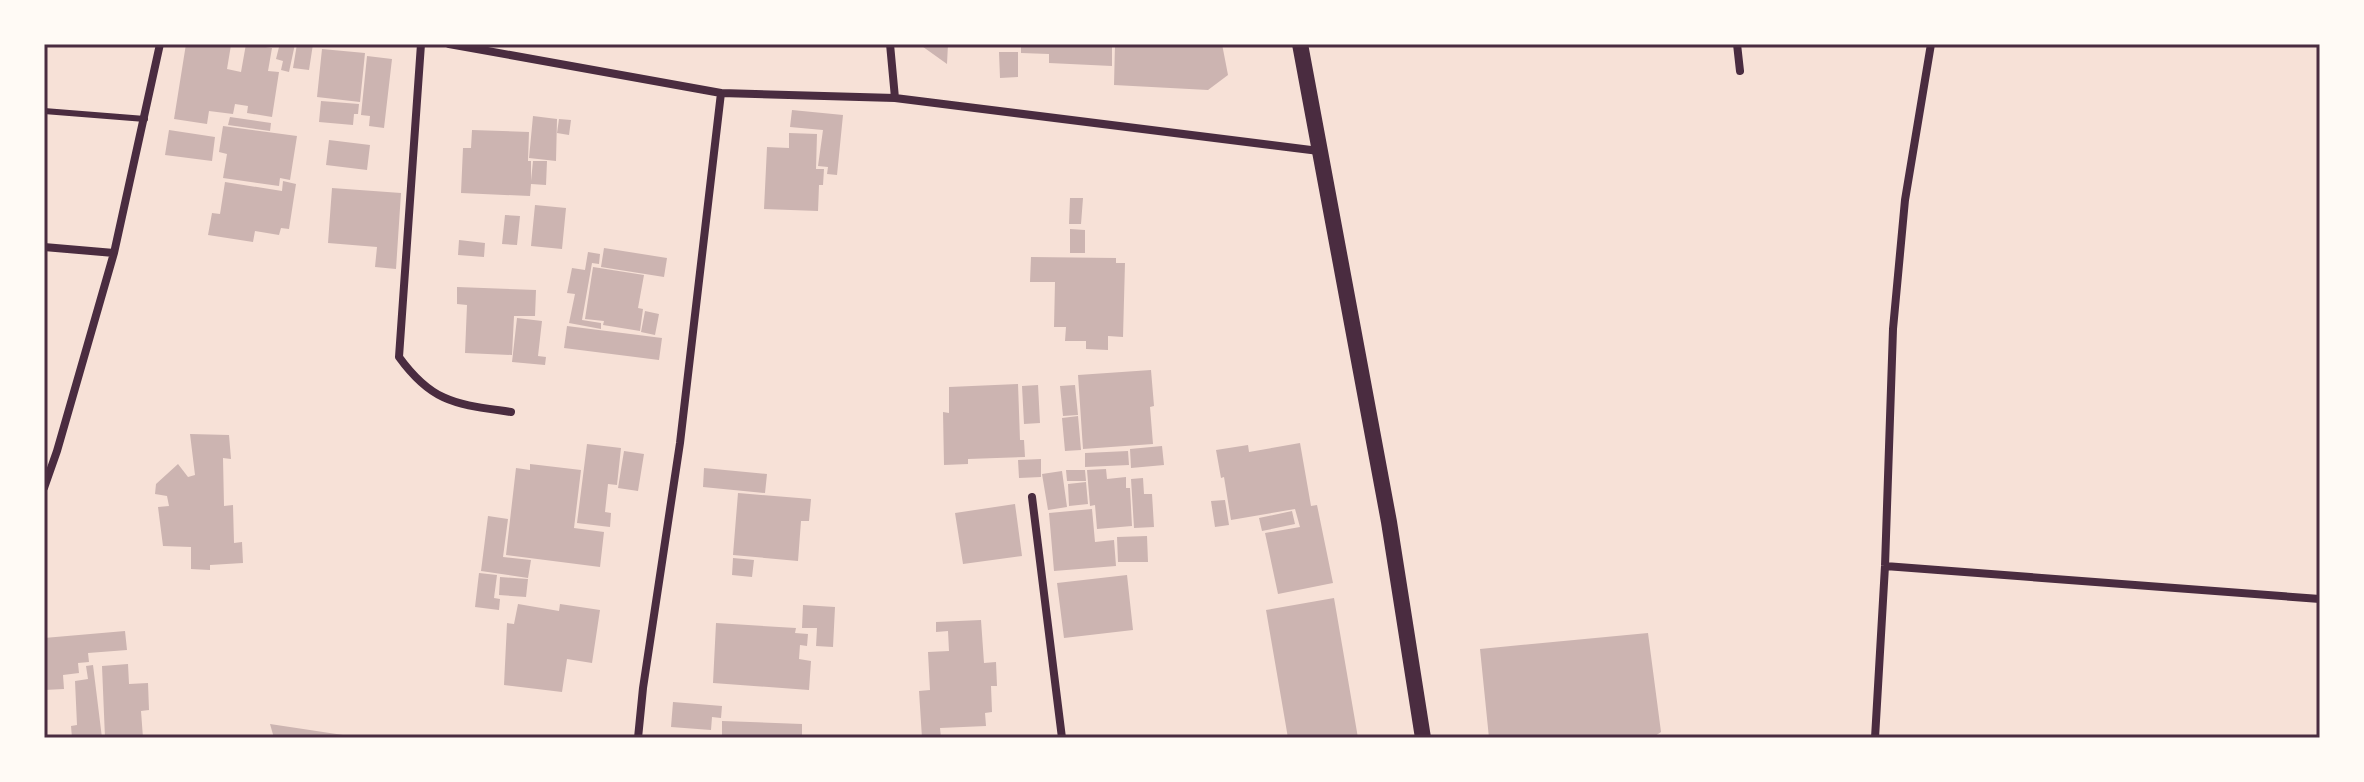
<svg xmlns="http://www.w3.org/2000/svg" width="2364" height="782" font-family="Bitter,serif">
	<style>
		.building { fill: #ccb4b1 }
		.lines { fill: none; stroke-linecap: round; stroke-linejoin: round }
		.service { stroke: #4a2c40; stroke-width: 6 }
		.minor { stroke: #4a2c40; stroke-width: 8 }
		.secondary { stroke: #4a2c40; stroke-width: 16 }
		.neatline { fill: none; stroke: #4a2c40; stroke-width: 3 }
	</style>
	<rect width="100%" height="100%" fill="#f7e1d7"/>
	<path class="building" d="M186,44L231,45L227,69L241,72L246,44L272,48L268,71L279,72L272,117L247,113L248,106L235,104L233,114L209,111L207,124L174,119Z
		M270,44H295L289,72L281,70L283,61L276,59L279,47Z
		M297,44H313L309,70L293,68Z
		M919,44H948L947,64Z
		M1021,44H1112V66L1049,63V54L1021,53Z
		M1115,44H1222L1228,75L1208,90L1114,85Z
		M322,49L365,53L360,102L317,97Z
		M999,52H1018V77L1000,78Z
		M367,56L392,59L384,128L369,126L370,116L361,115Z
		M321,101L359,104L358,114H354L353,125L319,122Z
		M792,110L843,115L837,175L827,174L828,167L818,166L823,130L790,127Z
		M533,116L557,119L556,161L529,158Z
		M230,117L271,123L270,131L228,125Z
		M559,119L571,120L569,135L557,133Z
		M223,126L297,136L290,180L280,178L279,186L223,178L227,154L219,152Z
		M169,130L215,137L212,161L165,155Z
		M472,130L529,132L528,161H531V181L533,161H547L546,185L531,184L530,196L461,193L463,148H471Z
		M789,133L817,134L816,169H824L823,185H819L818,211L764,209L767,147L789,148Z
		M329,140L370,145L367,170L326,165Z
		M283,181L296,184L289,229L281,228L279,235L255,231L253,242L208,235L212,213L220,214L225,182L282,191Z
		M332,188L401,193L396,269L375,267L377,247L328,243Z
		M1070,198H1083L1081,224H1069Z
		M535,205L566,208L562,249L531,246Z
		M505,215L520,216L517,245L502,244Z
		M1070,229L1085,230V253H1070Z
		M459,240L485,243L484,257L458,255Z
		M604,248L667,258L664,277L601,267Z
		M588,252L600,254L599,264L592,263L582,320L601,323V329L569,323L575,294L567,293L572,268L585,270Z
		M1031,257L1116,258V263H1125L1123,337L1108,336V350L1086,349V341H1065L1066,327H1054L1055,282H1030Z
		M593,267L644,275L638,308L643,309L640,331L603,325L604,321L585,319Z
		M457,287L536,290L535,316H514L512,355L465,353L467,305L457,304Z
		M645,311L659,314L655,335L641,332Z
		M517,318L542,321L538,356L546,357L545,365L512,362Z
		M567,326L662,338L659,360L564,348Z
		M1151,370L1154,406L1150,407L1153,444L1083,449L1078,375Z
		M1018,384L1020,440H1024L1025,457L968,459V464L944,465L943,412L949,413V387Z
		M1038,385L1040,423L1024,424L1022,386Z
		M1075,385L1078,415L1063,416L1060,386Z
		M1078,416L1081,450L1065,451L1062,418Z
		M190,434L229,435L231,459L223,458L224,506L233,505L234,543L242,542L243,563L210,565V570L191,569V547L163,546L158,507L169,506L167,496L155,494L156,484L178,464L188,477L195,475Z
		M1300,443L1311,506L1317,505L1333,583L1278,594L1265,533L1300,527L1295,509L1231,520L1224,477L1221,478L1216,450L1248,445L1249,452Z
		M587,444L621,448L617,485L608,484L605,512L611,513L610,527L577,523Z
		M1162,446L1164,465L1131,468L1130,449Z
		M624,451L644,454L638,491L618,488Z
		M1128,451L1129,465L1085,467V453Z
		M1041,459V477L1019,478L1018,460Z
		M530,464L581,470L574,528L604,532L600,567L506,555L516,468L530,470Z
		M704,468L767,474L765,493L703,487Z
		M1106,469L1107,479L1126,477V488H1130L1132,526L1097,529L1095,505L1090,506L1087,470Z
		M1066,470H1085L1086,481H1067Z
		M1062,471L1067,507L1048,510L1042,474Z
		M1143,478L1144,494H1152L1154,527L1134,528L1131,479Z
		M1086,482L1088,504L1069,506L1068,484Z
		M738,493L811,499L809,521H801L798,561L733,555Z
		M1225,500L1229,525L1215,527L1211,501Z
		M1015,504L1022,556L963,564L955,513Z
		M1092,509L1095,542L1114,540L1116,566L1054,571L1049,513Z
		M1292,511L1295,524L1262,531L1259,518Z
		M488,516L508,519L503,557L531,560L528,578L481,571Z
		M1147,536L1148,562H1118L1117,537Z
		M733,558L754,560L752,577L732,575Z
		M479,573L497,575L494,598L500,599L499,610L475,607Z
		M1127,575L1133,630L1064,638L1057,583Z
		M500,577L528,579L526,597L499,595Z
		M1334,598L1358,738H1288L1266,610Z
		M518,604L559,611L560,604L600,610L592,663L567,659L562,692L504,685L507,623L514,624Z
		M803,605L835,607L833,647L816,646L817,628H802Z
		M981,620L984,663L996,662L997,686H991L992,712L985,713L986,726L940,728L941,738H922L919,691L930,690L928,652L949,651L948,631L936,632V622Z
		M716,623L796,628L795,633L808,634L807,646L800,645L799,659L811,661L809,690L713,683Z
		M125,631L127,650L88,653L89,662L78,663L79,673L63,675L64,689L44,690V638Z
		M1648,633L1661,732L1652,738H1489L1480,649Z
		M128,664L129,684L148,683L149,710L141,711L143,738H105L102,666Z
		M93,665L102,738H72L71,726L77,725L75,681L88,679L86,666Z
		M673,702L722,706L721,718L712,717L711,730L671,727Z
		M722,721L802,724V738H722Z
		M270,724L343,735V738H274Z"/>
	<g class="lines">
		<path class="service" d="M44,111L145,119"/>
		<path class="minor" d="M421,44L399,357C433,404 457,404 511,412
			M449,44L721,93
			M890,44L895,98
			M1737,44L1740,71
			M44,247L114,253
			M44,488L57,451L114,253L160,44
			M1032,497L1062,738
			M1885,566L2320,599
			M638,738L643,688L680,443L721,93L895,98L1319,151
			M1875,738L1885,566L1893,329L1905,200L1931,44"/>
		<path class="secondary" d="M1300,44L1389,522L1423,738"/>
	</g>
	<rect width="2364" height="782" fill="none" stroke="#fffaf5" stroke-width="92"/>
	<rect x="46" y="46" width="2272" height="690" class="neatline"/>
</svg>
